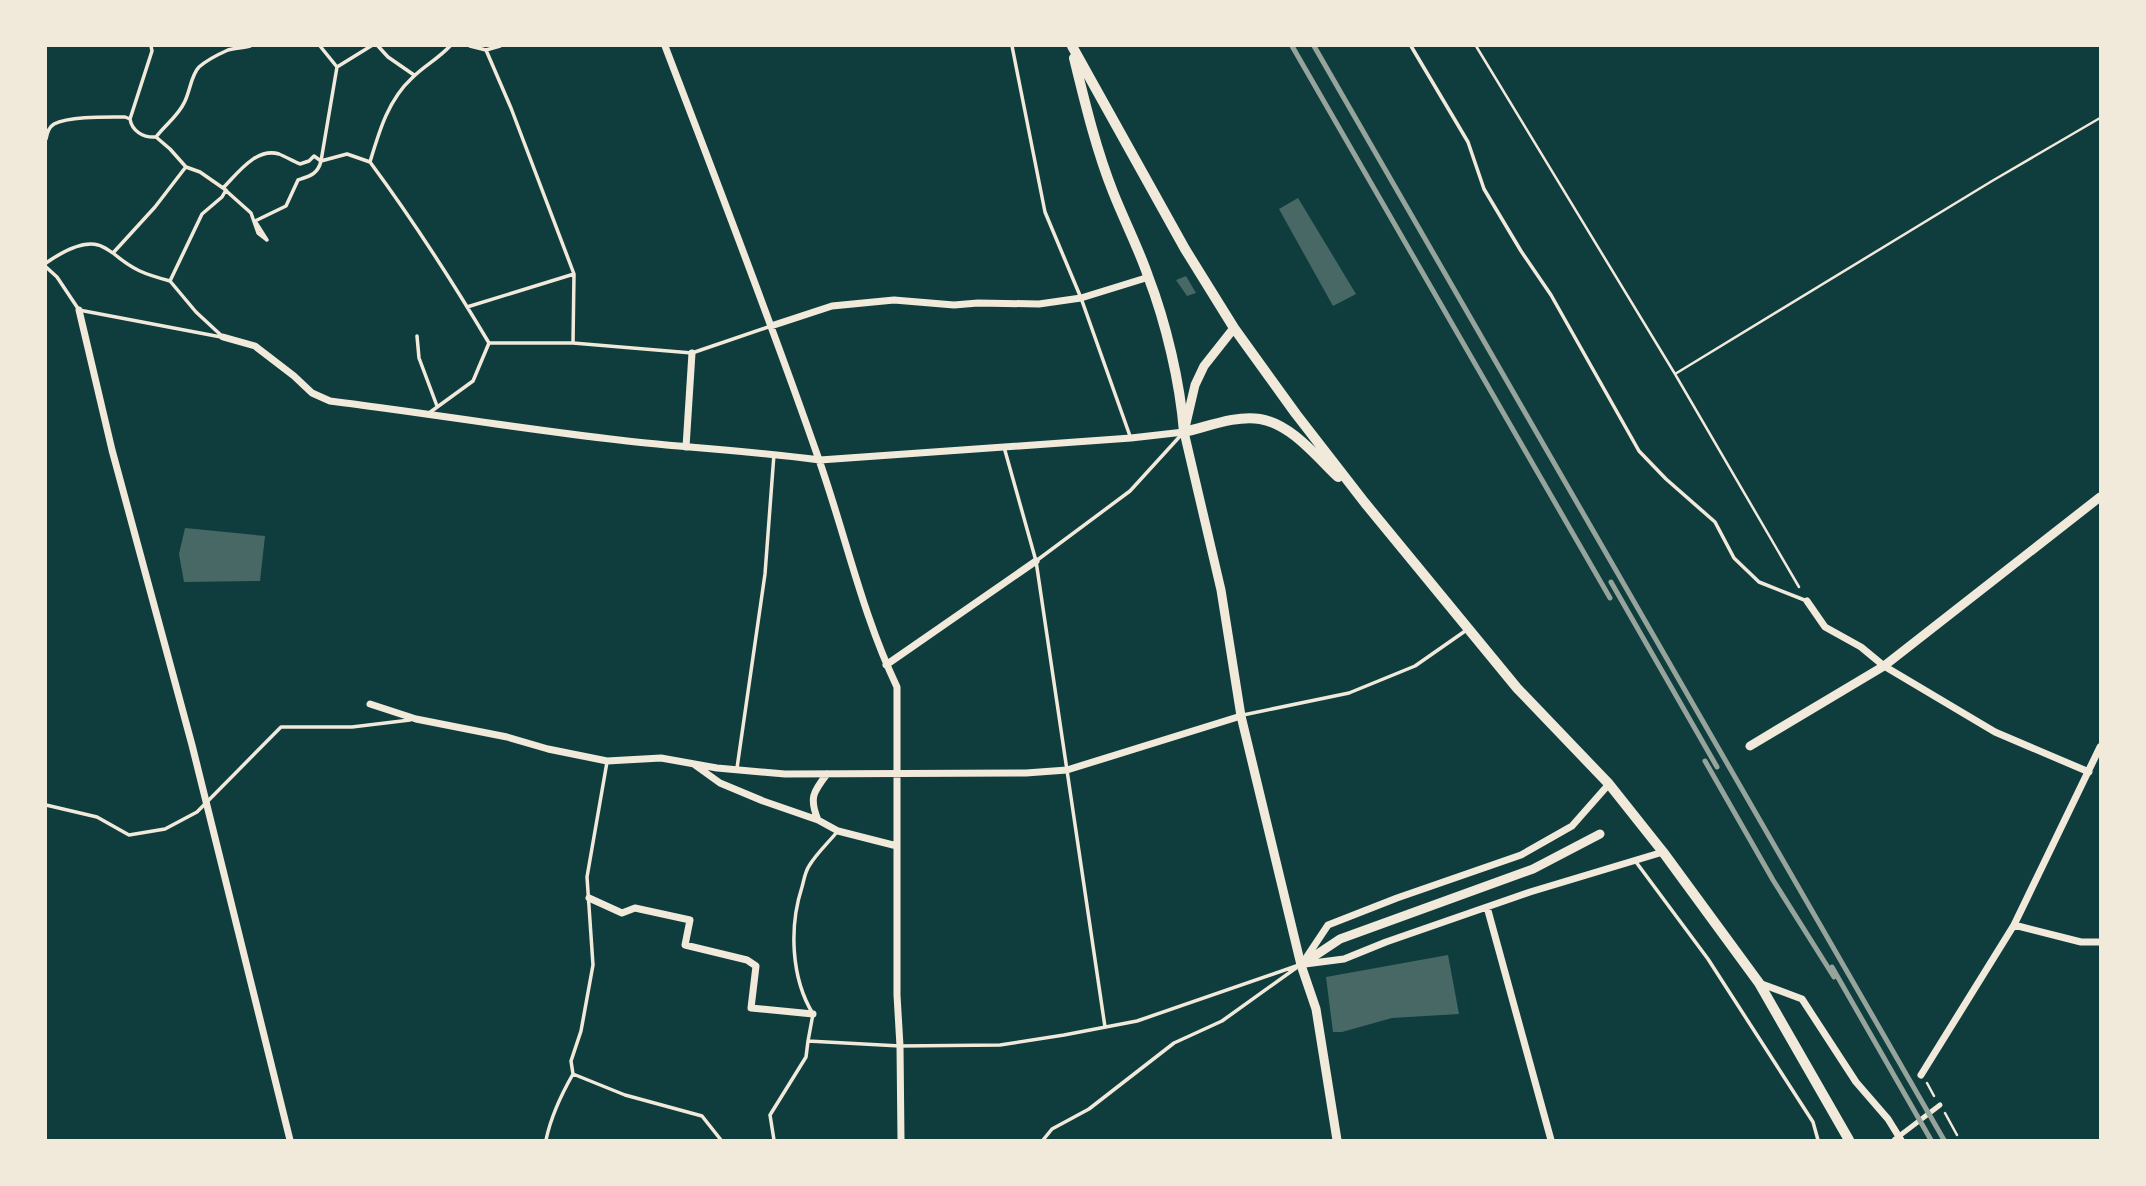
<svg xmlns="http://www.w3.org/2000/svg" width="2146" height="1186" font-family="'Libre Baskerville',serif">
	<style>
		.building { fill: #486865 }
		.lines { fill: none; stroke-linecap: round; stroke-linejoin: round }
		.path { stroke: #f1e9da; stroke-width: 2.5 }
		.service { stroke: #f1e9da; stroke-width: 3.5 }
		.pedestrian { stroke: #f1e9da; stroke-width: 5 }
		.minor { stroke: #f1e9da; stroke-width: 7 }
		.tertiary { stroke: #f1e9da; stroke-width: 9 }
		.primary { stroke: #f1e9da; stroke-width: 10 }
		.rail { stroke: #97a49c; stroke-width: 5 }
	</style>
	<rect width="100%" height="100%" fill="#0f3d3e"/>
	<path class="building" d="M1298,198L1356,294L1333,306L1279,209Z
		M1186,276L1196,293L1187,296L1176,280Z
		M185,528L265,536L260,581L184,582L179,554Z
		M1448,955L1459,1014L1392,1018L1342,1032H1333L1326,977Z"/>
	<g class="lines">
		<path class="path" d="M1476,46L1675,374L1799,587
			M1675,374L1992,181L2100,118
			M1927,1083L1934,1096
			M1945,1113L1957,1135"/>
		<path class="service" d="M320,46L337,67L321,161L347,154L370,162C379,132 388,100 412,78C424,66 438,59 450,46
			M378,46L388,57L414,75
			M470,46L486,50
			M500,46L486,50L511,108L574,274L573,343
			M1012,46L1045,212L1081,298L1130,436
			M1411,46L1468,142L1484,189L1521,251L1551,295L1639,451L1666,479L1715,522L1734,558L1759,582L1807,601
			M337,67L371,46
			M130,119L152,51L151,46
			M46,139C47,133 49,127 54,124C69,116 107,117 125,117L130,119C132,131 143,138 156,137
			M370,162C413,220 452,281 489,343H573L692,353L771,326
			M223,188L251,213L258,233L267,240L255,221L286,206L298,180C310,176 318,174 321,161L314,156L309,161L300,164C293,161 286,157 279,154C256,147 237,174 223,188L200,172L186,167L170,149L156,137C165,125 178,116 184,103C190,92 191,75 199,67C207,60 219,54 228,50C235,48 243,48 250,46
			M46,263C59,254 81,240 98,245C103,246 108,250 113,253
			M46,267L57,277L79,310L221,337
			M170,281C144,274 133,270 113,253L155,207L185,168
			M467,307L574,274
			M417,336L419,358L437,406
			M223,337L196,312L170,281L202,214L222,197L226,190
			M429,413L473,381L489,343
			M1004,447L1036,561L1105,1027
			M1036,561L1130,491L1182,434
			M1243,715L1349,693L1415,666L1468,629
			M737,768L765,574L774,454
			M46,805L97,817L129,835L165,829L197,812L281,727H352L410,720
			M1636,862L1708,959L1813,1122L1818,1140
			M808,1041L813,1014C791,978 789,927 802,887C804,880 805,872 809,866C816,854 828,843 837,832
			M573,1074L625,1095L702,1116L721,1140
			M546,1140C551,1116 561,1095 573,1074L571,1061L581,1031L593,965L587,877L607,762
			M774,1140L770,1115L806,1057L808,1041L900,1046L1000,1045L1064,1035L1137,1021L1299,965
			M1043,1140L1052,1129L1089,1109L1174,1043L1222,1021L1296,968"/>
		<path class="pedestrian" d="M1894,1140L1940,1105"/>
		<path class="minor" d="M665,46C717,182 770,319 818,457C845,533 862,614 897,687V995L900,1046L901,1140
			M79,310L112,450L192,745L290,1140
			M771,326L832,306L894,300L954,305L978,303L1039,304L1081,298L1149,277
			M223,337L255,346L294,376L312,393L330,401C426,413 522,429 619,440C686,448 753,451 820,460L1131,438L1184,432
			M686,447L692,353
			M1807,601L1825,627L1861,647L1884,666L1995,732L2089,772
			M886,665L1036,561
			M370,704L416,719L507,737L548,749L607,761L661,758L717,768L785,774L1026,773L1067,770L1241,716
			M695,765L720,783L763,801L818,820L838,831L897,846
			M818,820C809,798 813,792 827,774
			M589,898L622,913L635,908L690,920L685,945L747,960L756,966L751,1008L813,1014
			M1487,907L1551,1140
			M2014,925L2081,942H2100
			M1304,961L1328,925L1397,898L1521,855L1572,826L1609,784
			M1305,964L1344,959L1386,942L1530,892L1663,852
			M1759,983L1802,999L1856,1082L1888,1119L1901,1140
			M1921,1075L2014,925L2100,747"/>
		<path class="tertiary" d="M1234,328L1204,366L1195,385L1184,432L1221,590L1241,716L1301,965L1316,1009L1337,1140
			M1750,746L1884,666L2100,497
			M1301,965L1340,939L1533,869L1600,834"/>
		<path class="primary" d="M1072,46L1185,249L1234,328L1296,414L1365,503L1517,688L1609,784L1663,852L1759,983L1849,1140
			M1074,58C1085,103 1096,149 1113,192C1124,220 1138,247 1148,276C1166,323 1180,382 1184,432C1207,427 1235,415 1260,419C1291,424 1316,456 1338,477"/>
		<path class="rail" d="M1292,46L1610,598
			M1314,46L1944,1140
			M1611,582L1717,767
			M1705,761L1773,880L1834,977
			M1832,967L1931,1140"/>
	</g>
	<rect width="2146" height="1186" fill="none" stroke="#f1e9da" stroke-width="94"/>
</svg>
